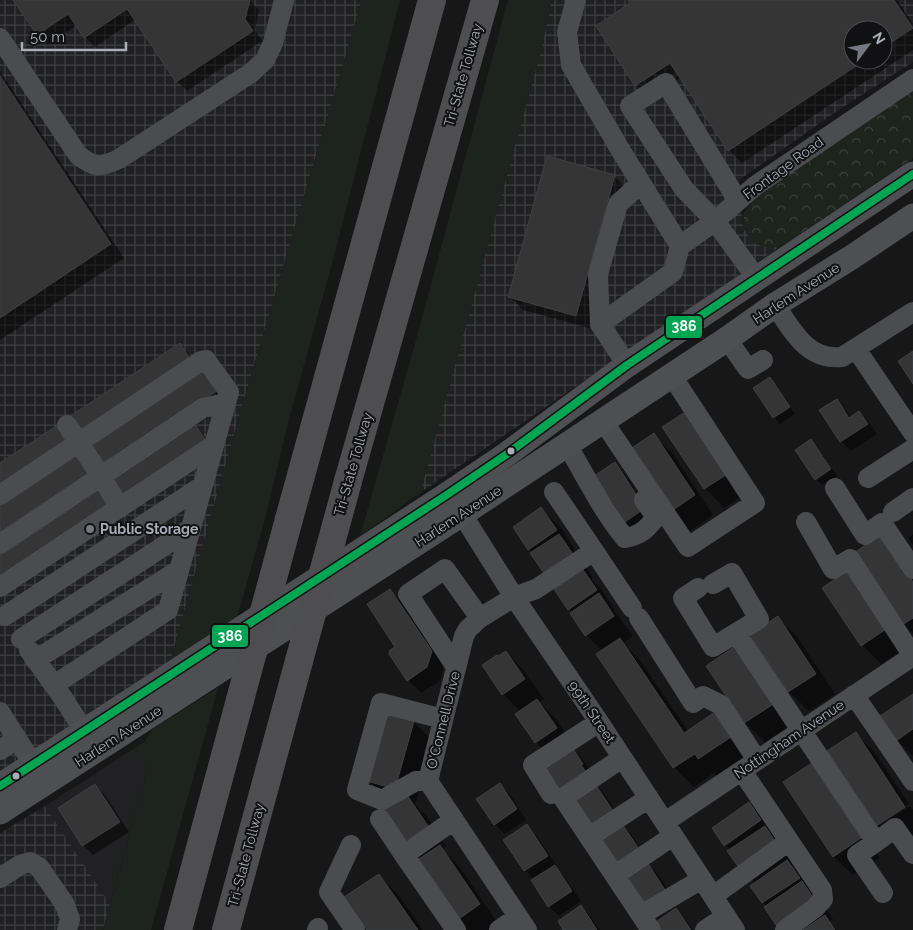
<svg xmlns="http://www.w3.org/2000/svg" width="913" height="930" font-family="Raleway,sans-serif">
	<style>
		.built { fill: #212123 }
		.industrial { fill: url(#industrial-grid); fill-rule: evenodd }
		.grass { fill: #1d241e }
		.forest { fill: url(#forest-crowns) }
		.shadow { fill: #0007; fill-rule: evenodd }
		.building { fill: #353536; stroke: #3f4043 }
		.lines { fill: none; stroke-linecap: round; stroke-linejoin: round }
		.minor { stroke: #4b4c50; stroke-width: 20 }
		.major { stroke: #4d4f52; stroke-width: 25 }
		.highway { stroke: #4e4e51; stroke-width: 28 }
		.highway-bridge { stroke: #4e4e51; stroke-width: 28 }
		.bus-1-casing { stroke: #111113; stroke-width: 11 }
		.bus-1 { stroke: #00a651; stroke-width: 8 }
		.bus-dot { fill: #a8adb8; stroke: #111113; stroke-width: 2 }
		.poi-dot { fill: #757880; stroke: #111113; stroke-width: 2 }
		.labels { text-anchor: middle; stroke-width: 4; stroke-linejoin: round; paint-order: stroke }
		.street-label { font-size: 14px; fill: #a8adb8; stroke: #111113 }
		.poi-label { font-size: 14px; font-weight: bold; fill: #a8adb8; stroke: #111113; text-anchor: start }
		.line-badge { stroke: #111113; stroke-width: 2 }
		.badge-label { font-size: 14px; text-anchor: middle; font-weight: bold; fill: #fff }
	</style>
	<defs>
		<pattern id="industrial-grid" width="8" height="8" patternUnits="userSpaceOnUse" patternTransform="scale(1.25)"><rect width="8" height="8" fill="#212123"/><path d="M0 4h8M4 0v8" fill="none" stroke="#3e3f41"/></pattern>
		<pattern id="forest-crowns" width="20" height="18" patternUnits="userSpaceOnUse" patternTransform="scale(1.25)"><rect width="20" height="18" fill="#1d241e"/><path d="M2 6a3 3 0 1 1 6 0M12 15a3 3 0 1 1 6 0" fill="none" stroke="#3b413d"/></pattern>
	</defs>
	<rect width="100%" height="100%" fill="#171717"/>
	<path class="built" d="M135,748L148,769L110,904L45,806Z"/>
	<path class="industrial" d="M0,0H362L243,403L170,662L0,774Z
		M552,0H913V62L840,109L739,180L743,228L769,248L781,246L420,493L541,50ZM853,30H883V60H853Z
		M45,806L110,904L103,930H0V833Z"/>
	<path class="grass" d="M362,0H400L333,260L288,423L265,519L237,618L170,662L243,403Z
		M508,0H552L541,50L420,493L360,536L413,351Z
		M218,688L151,930H103L148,769L135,748L144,742L154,728Z"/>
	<path class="forest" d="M913,86V158L794,238L781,246L769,248L753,243L743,228L744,212L759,194Z"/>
	<path class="shadow" d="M15,0H250L259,10L255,30L262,41L187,91L177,81L136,19L95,47L85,37L77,25L47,45L38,35Z
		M630,0H897L913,24V50L742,163L729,150L681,78L650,98L636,85L597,26L632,3ZM853,30H883V60H853Z
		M0,71L124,258L0,340Z
		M614,176L627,189L589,328L523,310L509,296Z
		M180,345L189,354L199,369L204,370L230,403L195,426L204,435L214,450L131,505Z
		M769,379L776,385L795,414L780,424L774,417L755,388Z
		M836,400L846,410L851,418L859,412L869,422L877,434L851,451L841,441L821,411Z
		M664,427L747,493L724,508L705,488Z
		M653,435L673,454L713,515L690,531L671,511Z
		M811,440L817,447L837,476L822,485L816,479Z
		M615,464L624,474L654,518L630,535L620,525Z
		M541,509L561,528L575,550L574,551L578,555L593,577L591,579L600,588L615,610L614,611L633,636L623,643L639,659L688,731L714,713L750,757L719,778L714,773L694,787L674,767L598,654L603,651L586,635L533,553L529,549Z
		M913,534V545L908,538Z
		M856,553L913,574V634L903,624Z
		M850,571L907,647L881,664L862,645Z
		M390,590L403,603L444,665L440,681L421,693L408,680L397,647Z
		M778,618L797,637L835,694L809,711L789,692L752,635Z
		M734,649L791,725L765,742L745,723L708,666Z
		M506,652L525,672L544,699L539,702L557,720L576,748L573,750L583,760L592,774L595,784L603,792L623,823L621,824L630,833L649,863L647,864L657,873L676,903L556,762L536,742L520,711L503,694L498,657Z
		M913,696V756L897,740Z
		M414,722L433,742L415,805L426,816L446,846L442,849L459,866L498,924L490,930H467L457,920L422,859L405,842L397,803L388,801L368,781Z
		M856,734L875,753L909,804L880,822V825L910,806L913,810V834L897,845L877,825L829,752Z
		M831,784L880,858L853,875L833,856Z
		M95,785L105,795L129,832L93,855L83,845L59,808Z
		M500,785L510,794L526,820L504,834L495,824Z
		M749,804L768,823L796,864L792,866L807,881L833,919L829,922L837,930H783L777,924L766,907H767L752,886L756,883L741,868L731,850L725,845Z
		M527,826L537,836L557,866L555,867L564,876L581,901L559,916L549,906L534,880L525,870L505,840Z
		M379,875L398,895L423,930H368Z
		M581,907L591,917L600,930H565Z
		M676,910L686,920L693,930H658Z"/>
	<path class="building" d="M13,0H250L245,19L253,31L176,82L127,9L84,38L68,14L37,35Z
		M628,0H894L913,28L883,48V30H853V60H865L728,151L670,63L635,86L596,26L630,3Z
		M0,76L111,244L0,318Z
		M547,156L615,175L576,316L508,297Z
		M180,343L190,359L79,433L69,417Z
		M913,351V384L898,361Z
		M204,368L218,390L101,467L87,445Z
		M770,377L790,407L773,418L753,388Z
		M837,399L849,418L859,411L868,424L840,442L819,410Z
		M687,411L729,473L704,489L662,427Z
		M194,423L205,439L120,496L110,480Z
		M58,425L68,440L0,486V463Z
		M654,433L695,495L670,512L629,450Z
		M811,439L831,469L815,480L795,450Z
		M77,453L90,474L0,534V503Z
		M615,462L645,508L619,526L588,480Z
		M100,487L110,502L0,576V553Z
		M541,507L557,530L528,550L513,527Z
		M559,534L575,557L546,576L530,553Z
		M881,534L913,582V618L902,625L854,553Z
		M581,567L597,590L568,610L552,586Z
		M850,569L889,627L861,646L822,588Z
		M390,589L432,651L427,667L407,681L389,654L390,650L395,647L367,604Z
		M599,593L614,616L585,636L570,613Z
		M778,616L816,674L788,692L750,635Z
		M620,638L684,733L715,712L731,737L698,759L695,754L673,768L596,654Z
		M734,647L772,705L744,723L706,666Z
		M506,651L525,679L502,695L482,665L497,655L498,656Z
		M913,694V729L896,741L880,716Z
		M537,699L557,728L535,743L515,714Z
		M386,713L414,721L395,789L367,781Z
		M856,732L905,807L876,826L827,751Z
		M573,749L583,764L581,765L587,773L558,793L542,770Z
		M812,763L861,838L833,857L783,782Z
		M593,781L614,812L590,828L569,797Z
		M500,783L517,809L494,825L476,799Z
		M95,784L120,822L82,846L58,808Z
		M407,795L428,826L404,842L383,811Z
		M749,802L761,820L724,846L712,828Z
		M620,821L641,852L617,868L596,837Z
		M527,824L548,856L524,871L503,840Z
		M765,826L777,844L740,869L727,851Z
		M440,845L480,904L456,921L416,861Z
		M787,860L800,878L762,903L750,886Z
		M647,862L667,893L644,908L623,877Z
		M555,865L572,891L548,907L531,880Z
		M379,874L418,930H367L344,897Z
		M802,881L814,899L776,925L764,907Z
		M581,905L597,930H563L558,921Z
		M676,908L691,930H656L653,924Z
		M825,915L835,930H803Z"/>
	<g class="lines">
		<path class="minor" d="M576,0L567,32L571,65L621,151L680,246L715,221L684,189L630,106L666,83L738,201
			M0,38L78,155C95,168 99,168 119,159L251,73L265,60L273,43L284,0
			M757,279L715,221L755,186L913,79
			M775,305C792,330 807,361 842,357L913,312
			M600,324L673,272L680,246
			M727,339L748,369L763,360
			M856,349L913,433
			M627,365L600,324L598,274L618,204L641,183
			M603,421L688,547L755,503L672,376
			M67,425L101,476L120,508
			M567,445C586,476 601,509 625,538C641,535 646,530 656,517L644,500
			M868,478L913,449
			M835,488L865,535L882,523L913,569
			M0,495L201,361L206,360L229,392L168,610L54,685
			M893,512L913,498
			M462,514L514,597L599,722L735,930
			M806,522L833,569L850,559L913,656
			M0,544L203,408L226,403
			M594,551L632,608
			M0,587L214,445
			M698,588L683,598L713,647L759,619L732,573L713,584
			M5,616L202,486
			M639,618L693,703L703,696L721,705L757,760
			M736,633L876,842L857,855L883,893
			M21,639L190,529
			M29,650L63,698L84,731
			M35,660L179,570
			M456,667L408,594L445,569L480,618
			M854,695L913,781
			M0,712L33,764
			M0,750L17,739
			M622,758L563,798L641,915
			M742,771L822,890L823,899L815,908L785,930
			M428,781H416L382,800L357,790L381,703L443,719
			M551,794L533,765L599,722
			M380,819L404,855
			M454,820L404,855L456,930
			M665,822L913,656
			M589,837L649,798
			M876,842L895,828L913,854
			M351,845L329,892L355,930
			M615,875L673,836
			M0,878L20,865L30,862L39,867L64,903L70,919L67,930
			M713,896L789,841
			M317,930L318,928
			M499,930L518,917
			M527,930L428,781L464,636L468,629L480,618L514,597L536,589L594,551L554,492
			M651,930L641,915L702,879
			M705,930L726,916"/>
		<path class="major" d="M0,786L448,494L507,454L627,365L913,174
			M0,812L462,514L727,339L775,305L852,257L913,216"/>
		<path class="highway" d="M348,481L485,0
			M289,519L432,0
			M178,930L240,700
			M226,930L299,661"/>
		<path class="highway-bridge" d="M299,661L348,481
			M240,700L289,519"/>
		<g class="bus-1-casing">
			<path id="bus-1" d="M0,786L448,494L507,454L627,365L913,174"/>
		</g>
		<use href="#bus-1" class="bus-1"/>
	</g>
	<g class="bus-dot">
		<circle cx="511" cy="451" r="4.5"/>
		<circle cx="16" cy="776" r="4.5"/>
	</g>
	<circle class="poi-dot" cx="90" cy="529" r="5"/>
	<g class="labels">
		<g class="street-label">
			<text transform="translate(463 75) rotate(-74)" y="5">Tri-State Tollway</text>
			<text transform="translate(783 168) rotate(-36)" y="5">Frontage Road</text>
			<text transform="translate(796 293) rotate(-33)" y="5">Harlem Avenue</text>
			<text transform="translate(353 464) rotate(-74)" y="5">Tri-State Tollway</text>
			<text transform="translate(458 516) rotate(-33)" y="5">Harlem Avenue</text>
			<text transform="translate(592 712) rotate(56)" y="5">99th Street</text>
			<text transform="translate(443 720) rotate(-76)" y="5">O'Connell Drive</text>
			<text transform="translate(118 736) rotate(-33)" y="5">Harlem Avenue</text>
			<text transform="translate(789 739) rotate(-34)" y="5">Nottingham Avenue</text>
			<text transform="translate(246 855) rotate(-75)" y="5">Tri-State Tollway</text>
		</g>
		<g class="poi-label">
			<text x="100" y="534">Public Storage</text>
		</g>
	</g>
	<g class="line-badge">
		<rect x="665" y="315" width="38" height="24" rx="5" fill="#00a651"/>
		<rect x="211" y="624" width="38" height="24" rx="5" fill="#00a651"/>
	</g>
	<g class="badge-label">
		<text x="684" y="331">386</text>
		<text x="230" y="641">386</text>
	</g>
	<g transform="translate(868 45) rotate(58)"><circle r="24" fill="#111113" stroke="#4d4f55"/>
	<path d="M0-4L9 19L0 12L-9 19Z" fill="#757880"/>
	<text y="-8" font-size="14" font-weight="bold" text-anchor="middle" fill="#a8adb8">N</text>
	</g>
	<path d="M22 42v8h104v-8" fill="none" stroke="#a8adb8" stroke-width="2.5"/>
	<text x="30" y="42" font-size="15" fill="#a8adb8" stroke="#111113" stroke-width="4" paint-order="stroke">50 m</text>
</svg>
